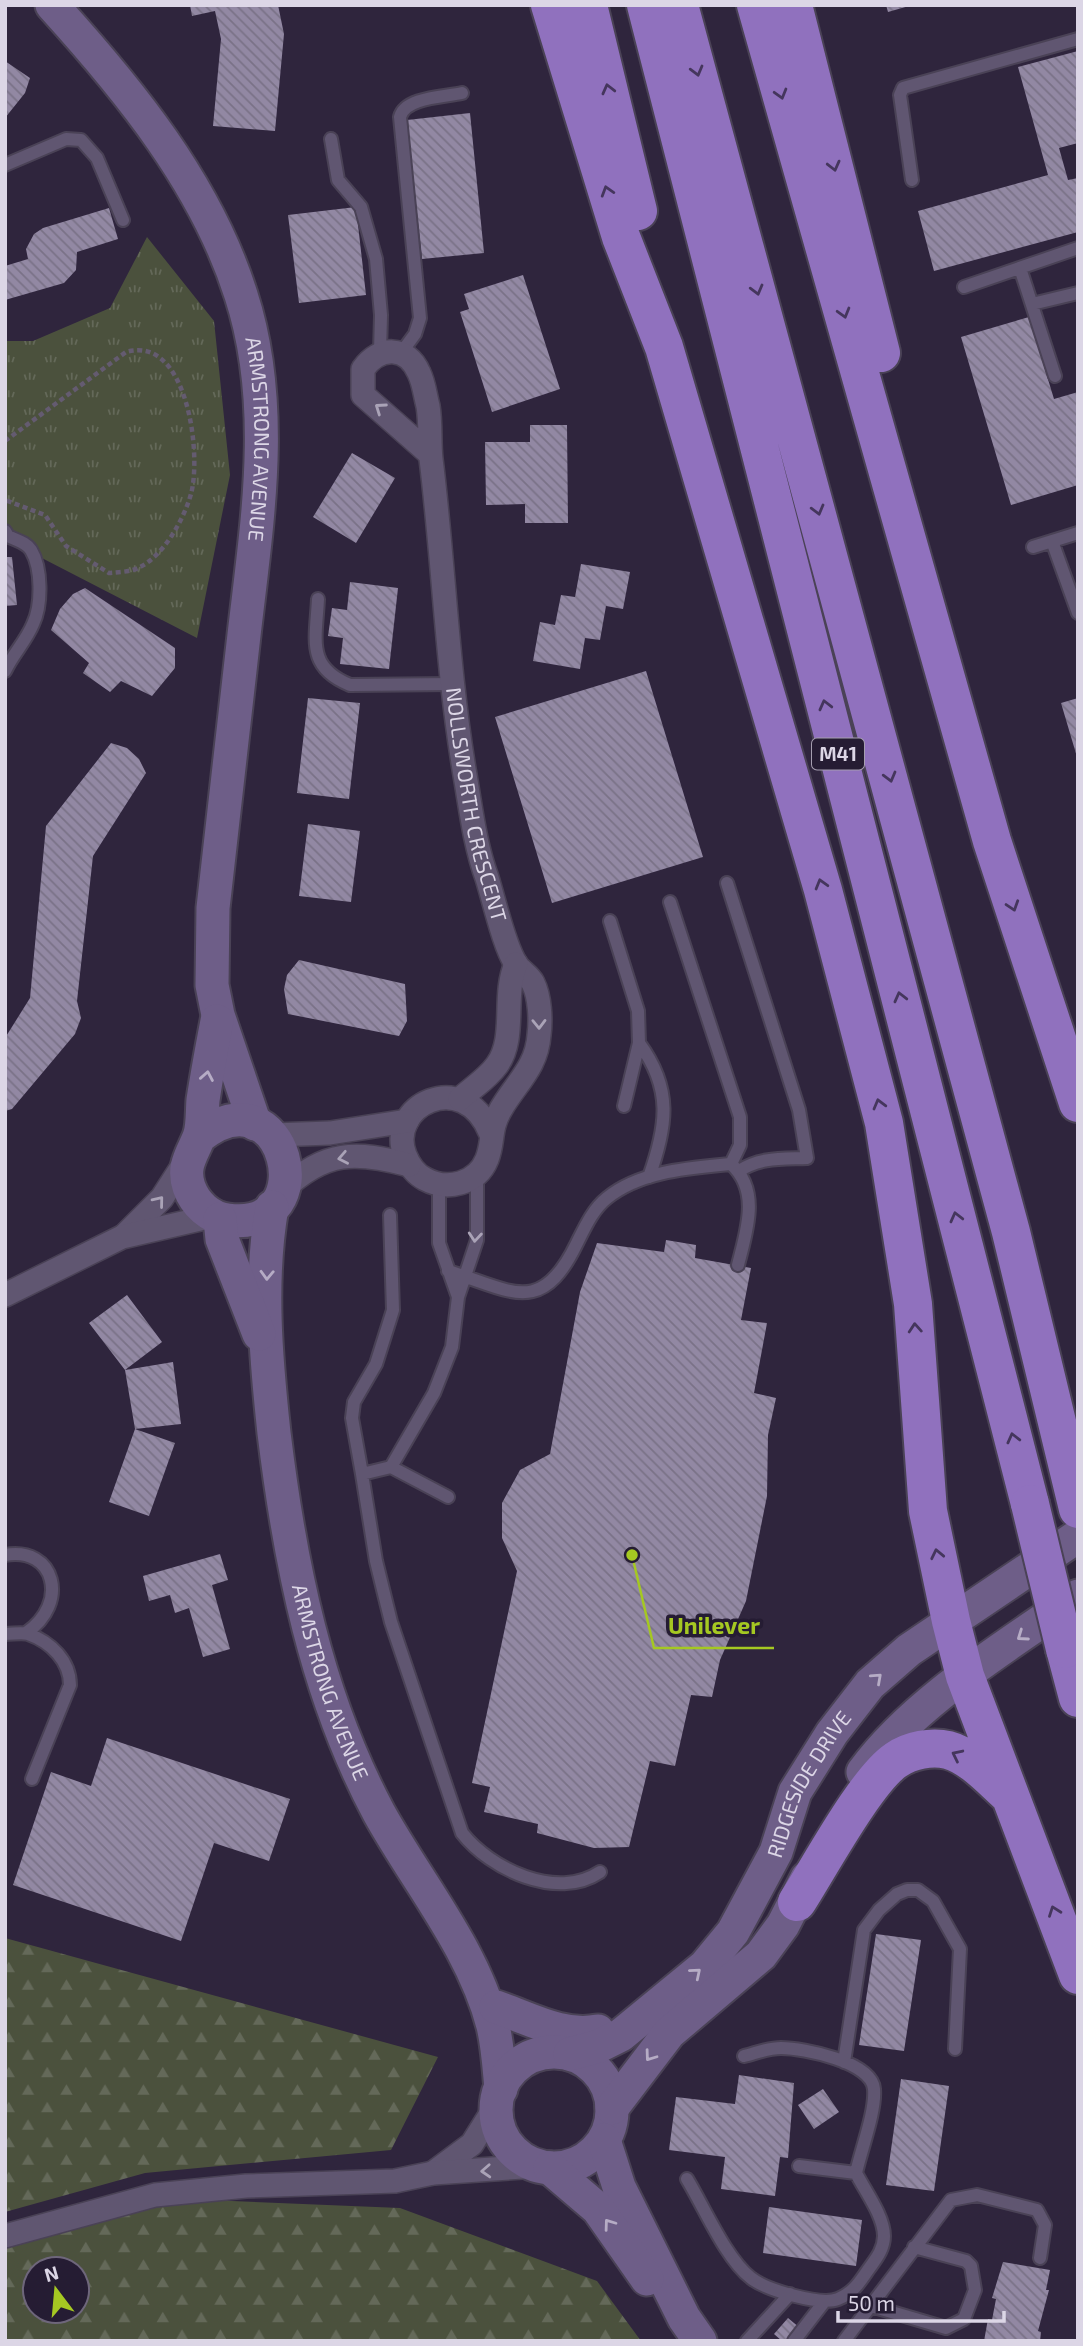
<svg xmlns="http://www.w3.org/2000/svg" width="1083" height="2346" font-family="'Exo 2',sans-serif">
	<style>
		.grass { fill: url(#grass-tufts) }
		.forest { fill: url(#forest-firs); fill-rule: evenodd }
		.building { fill: url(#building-back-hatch) }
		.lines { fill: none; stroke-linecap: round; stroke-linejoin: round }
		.lane-casing { stroke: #4a4256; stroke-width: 16 }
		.street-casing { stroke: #4a4256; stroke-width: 26 }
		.secondary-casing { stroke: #4a4256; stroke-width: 37 }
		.highway-casing { stroke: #4a4256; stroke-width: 42 }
		.path { stroke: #645b70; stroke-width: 4.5; stroke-dasharray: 5 3.5; stroke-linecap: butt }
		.lane { stroke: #605671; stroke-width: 12 }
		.street { stroke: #605671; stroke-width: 23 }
		.secondary { stroke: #6e5e88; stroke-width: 33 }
		.highway { stroke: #9071be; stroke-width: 38 }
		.highway-bridge-casing { stroke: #4a4256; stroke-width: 42; stroke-linecap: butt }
		.highway-bridge { stroke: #9071be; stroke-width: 38 }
		.oneway { stroke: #45365d }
		.oneway2 { stroke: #aaa3b7 }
		.oneway3 { stroke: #b6acc5 }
		.labels { text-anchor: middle; stroke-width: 7; stroke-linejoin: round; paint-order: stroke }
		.shield { fill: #251c33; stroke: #a59eb0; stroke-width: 2 }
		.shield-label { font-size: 19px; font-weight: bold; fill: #dcd6e6 }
		.street-label { font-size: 21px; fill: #dcd6e6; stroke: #251c33 }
		.leader { fill: none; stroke: #a5c822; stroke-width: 2.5 }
		.callout-dot { fill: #a5c822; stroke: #251c33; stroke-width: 2.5 }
		.callout-label { font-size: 23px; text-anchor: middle; font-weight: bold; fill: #a5c822; stroke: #251c33; stroke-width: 7; stroke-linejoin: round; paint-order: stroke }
	</style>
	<defs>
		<pattern id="grass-tufts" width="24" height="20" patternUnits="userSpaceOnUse" patternTransform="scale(1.75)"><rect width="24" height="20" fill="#4b513d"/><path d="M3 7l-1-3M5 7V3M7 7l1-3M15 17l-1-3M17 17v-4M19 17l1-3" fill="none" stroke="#646959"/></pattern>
		<pattern id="forest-firs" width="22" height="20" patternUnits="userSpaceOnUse" patternTransform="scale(1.75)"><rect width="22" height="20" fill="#4b513d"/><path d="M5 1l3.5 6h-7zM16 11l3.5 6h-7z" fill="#646959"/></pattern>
		<pattern id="building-back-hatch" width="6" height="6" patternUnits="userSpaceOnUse" patternTransform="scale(1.75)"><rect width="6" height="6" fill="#9288a3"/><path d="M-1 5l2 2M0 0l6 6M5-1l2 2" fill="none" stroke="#7a7287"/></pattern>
	</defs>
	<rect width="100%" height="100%" fill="#2f253d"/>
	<path class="grass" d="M147,237L214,321L230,475L197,638L5,539V341H33L110,308Z"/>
	<path class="forest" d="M5,1938L438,2057L391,2150L145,2173L5,2212Z
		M160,2198L400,2208L597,2281L641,2341H5V2244ZM35,2269H77V2311H35Z"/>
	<path class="building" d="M190,5H278L284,34L275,131L213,126L221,39L215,11L192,16Z
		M886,5H909V6L888,12Z
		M1078,51V143L1059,148L1068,180L1078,178V232L934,271L918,211L1048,175L1018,67Z
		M5,61L30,78L25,93L5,118Z
		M470,113L484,253L422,259L407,120Z
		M356,207L366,295L299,303L288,215Z
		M109,208L118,239L77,252L76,270L64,283L5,300V266L28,259L26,249L34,234L43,228Z
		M523,275L560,389L492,412L460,312L469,309L464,294Z
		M1029,317L1054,399L1078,392V485L1011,505L961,337Z
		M530,425H567L568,523H525V504L486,505L485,442H530Z
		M352,453L395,478L356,543L313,517Z
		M5,557H12L17,605L5,606Z
		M581,564L630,572L623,609L606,606L600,640L585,638L580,669L533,661L540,622L555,625L561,595L575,597Z
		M350,582L398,588L389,669L340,664L343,638L328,636L332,608L347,610Z
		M85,588L175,648V668L152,696L121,681L110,692L83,673L89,663L51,630L60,609L73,594Z
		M646,671L703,857L552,903L495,717Z
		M308,698L360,703L349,799L297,793Z
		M1078,698V757H1077L1061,703Z
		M111,743L127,748L139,759L146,773L93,856L77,1001L81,1018L75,1034L12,1109L5,1111V1038L30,998L46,826Z
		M308,824L360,831L351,902L299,896Z
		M299,960L405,984L407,1021L399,1036L288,1014L284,989L287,975Z
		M666,1240L696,1245L695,1258L751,1268L741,1320L767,1323L754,1393L776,1398L768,1435L767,1496L746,1601L720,1660L712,1697L691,1695L675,1766L650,1761L629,1847L594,1848L537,1833L538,1824L484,1812L490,1787L472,1783L517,1571L502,1538V1503L520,1470L550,1454L580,1292L597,1243L664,1252Z
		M127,1295L162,1342L125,1370L173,1362L181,1424L135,1429L125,1370L89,1323Z
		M135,1429L175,1443L149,1516L109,1502Z
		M220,1554L228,1580L212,1585L230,1649L203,1657L189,1608L175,1613L170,1595L149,1601L143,1576Z
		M107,1738L290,1799L269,1861L214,1843L181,1941L13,1885L51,1772L91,1786Z
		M876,1934L921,1940L904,2051L859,2045Z
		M739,2075L794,2083L788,2158L780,2157L775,2196L721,2189L725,2157L669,2150L676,2097L735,2104Z
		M901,2079L949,2086L934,2191L886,2185Z
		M823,2089L839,2112L814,2129L798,2105Z
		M769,2207L862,2220L856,2266L763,2253Z
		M1003,2262L1050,2270L1046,2290H1049L1038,2331L1041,2332L1040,2341H984L988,2319L992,2320L996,2299L992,2298Z
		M788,2318L800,2328L790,2341H782L774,2334Z"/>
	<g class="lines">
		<g class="lane-casing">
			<path id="lane" d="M331,139L338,180L361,207L376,259L381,315L380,352
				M5,165L66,139L81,140L97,158L123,220
				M912,180L900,95L903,88L1078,39
				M1020,268L1055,376
				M964,287L1078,248
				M1032,304L1078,293
				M401,353L415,334L420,318L400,117C405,97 445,97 462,93
				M5,531L8,536C15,540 26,542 31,550C42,568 42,605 33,624C26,641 13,654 5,671
				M1052,541L1078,613
				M1033,547L1078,533
				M318,599C316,640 306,667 350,685L452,684
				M727,883L799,1110L807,1158C782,1159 760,1157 739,1171
				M670,902L740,1117V1145L731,1164
				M610,921L638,1011L639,1043L624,1106
				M639,1043C673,1089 667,1126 649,1177
				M477,1174V1240L458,1297L452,1347L434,1393L391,1467L362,1474L376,1561L391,1622L462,1833C490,1869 557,1901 600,1872
				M439,1184V1243L458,1297
				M448,1271C511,1290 541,1318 577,1243C585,1227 593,1209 607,1198C640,1171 690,1168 731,1164C761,1191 746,1232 738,1265
				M391,1467L448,1497
				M362,1474L352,1418L354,1402L376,1364L393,1310L390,1215
				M5,1555C55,1546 70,1603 26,1633
				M5,1634C13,1634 22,1632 28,1634C51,1642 70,1661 70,1685L32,1779
				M844,2062L864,1930L879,1910L897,1894L907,1890H918L933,1901L960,1949L955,2049
				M799,2166L856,2173
				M687,2179C704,2207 726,2259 751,2278C766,2290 821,2306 838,2299C853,2293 860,2282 868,2270C875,2260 884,2250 884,2236C884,2216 865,2191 856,2173C861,2150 876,2111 874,2089C872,2062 804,2048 781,2048C768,2048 756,2053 744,2056
				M871,2306L946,2328L964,2319L975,2290L971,2266L966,2261L914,2247
				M747,2341L790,2294
				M794,2341L824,2302
				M844,2341L951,2200L977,2195L1037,2210L1045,2225L1040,2258"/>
		</g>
		<g class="street-casing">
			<g id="street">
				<path id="s1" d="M430,454L363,395V369C379,346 407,345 419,373C424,383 425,395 428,406C431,424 429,441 431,459C444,564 447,670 465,775C471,810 475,845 487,878C494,900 504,946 516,964C520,971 529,975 533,983C540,997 541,1020 539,1035C537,1067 516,1083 501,1109C489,1129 494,1141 487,1159C477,1184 447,1191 425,1179C415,1174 409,1165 405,1155C386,1106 463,1067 490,1132"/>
				<path d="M460,1099C472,1088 487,1079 497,1065C517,1037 502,996 516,964"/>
				<path d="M273,1135L330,1133L407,1121"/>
				<path d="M283,1190C325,1150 356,1151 409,1165"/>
				<path d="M125,1235L162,1198L187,1159"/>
				<path d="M5,1295L122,1237L213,1216"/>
				<path d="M433,2173L472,2144L497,2104"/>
				<path d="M5,2236L155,2195L246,2186L395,2181L433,2173L538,2166"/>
			</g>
		</g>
		<g class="secondary-casing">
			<g id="secondary">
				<path id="s2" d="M52,5C129,90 206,184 241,295C277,406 257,522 244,635C234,726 224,817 213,908L212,985L218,1015L255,1124"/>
				<path d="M199,1137C285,1067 327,1233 228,1220C210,1218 195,1204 189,1187C182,1166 192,1155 199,1137C203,1127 202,1111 203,1100C207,1074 212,1047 217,1021"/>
				<path id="s3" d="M272,1207C259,1281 266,1359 274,1433C290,1564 316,1695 379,1813C417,1882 473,1948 493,2026C498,2047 499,2068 501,2089"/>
				<path d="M220,1219L222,1239L259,1334"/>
				<path d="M863,1772C916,1700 1006,1647 1078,1596"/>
				<path d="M496,2007C529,2018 562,2038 598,2031"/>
				<circle cx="554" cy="2110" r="58"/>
				<path id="s4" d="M570,2054L599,2046L621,2035L705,1966L733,1932L776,1852L795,1792L832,1733L870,1684L909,1650L1078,1536"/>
				<path d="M612,2108L669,2033L761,1955L783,1925L807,1878"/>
				<path d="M604,2140L619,2187L684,2318L700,2341"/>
				<path d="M550,2168L598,2209L647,2279"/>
			</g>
		</g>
		<g class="highway-casing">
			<path id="highway" d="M550,5L621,237L664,347L823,890L884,1123L913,1304L928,1511L951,1621L965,1676L1078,1975
				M588,5L638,211
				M646,5L1030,1504
				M679,5L1011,1232L1078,1509
				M756,5L992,841L1078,1103
				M793,5L881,353
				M1065,1649L1078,1698
				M797,1902C819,1868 866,1780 896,1760C910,1750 932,1746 948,1750C971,1756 992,1780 1009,1795"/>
		</g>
		<path class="path" d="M5,441L126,352C187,334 202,453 191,494C184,519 164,555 140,567C132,572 119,572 109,573L66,546L45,515L5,500"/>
		<use href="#lane" class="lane"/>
		<use href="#street" class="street"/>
		<use href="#secondary" class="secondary"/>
		<use href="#highway" class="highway"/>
		<g class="highway-bridge-casing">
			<path id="highway-bridge" d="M1030,1504L1065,1649"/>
		</g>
		<use href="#highway-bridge" class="highway-bridge"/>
	</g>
	<defs><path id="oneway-chevron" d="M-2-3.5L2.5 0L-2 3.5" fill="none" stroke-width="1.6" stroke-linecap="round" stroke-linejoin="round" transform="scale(1.75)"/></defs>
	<g class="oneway">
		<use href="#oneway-chevron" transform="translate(697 71) rotate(75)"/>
		<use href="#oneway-chevron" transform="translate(608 89) rotate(-104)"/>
		<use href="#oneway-chevron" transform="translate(781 94) rotate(74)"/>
		<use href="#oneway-chevron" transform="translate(834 166) rotate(76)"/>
		<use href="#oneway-chevron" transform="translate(607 191) rotate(-107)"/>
		<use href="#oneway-chevron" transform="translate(757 290) rotate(75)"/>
		<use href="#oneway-chevron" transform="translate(844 313) rotate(74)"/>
		<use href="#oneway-chevron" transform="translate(818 510) rotate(75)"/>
		<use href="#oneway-chevron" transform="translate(825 705) rotate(-104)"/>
		<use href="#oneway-chevron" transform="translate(890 777) rotate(75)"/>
		<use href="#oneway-chevron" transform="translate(821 884) rotate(-106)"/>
		<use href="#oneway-chevron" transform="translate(1013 906) rotate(72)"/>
		<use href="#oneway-chevron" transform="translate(900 997) rotate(-104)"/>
		<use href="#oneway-chevron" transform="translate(879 1104) rotate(-105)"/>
		<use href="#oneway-chevron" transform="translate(956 1217) rotate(-104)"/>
		<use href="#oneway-chevron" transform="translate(915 1328) rotate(-94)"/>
		<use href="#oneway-chevron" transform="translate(1013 1438) rotate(-104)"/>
		<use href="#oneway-chevron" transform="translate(937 1554) rotate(-102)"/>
		<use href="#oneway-chevron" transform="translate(957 1755) rotate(-154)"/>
		<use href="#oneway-chevron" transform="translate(1054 1911) rotate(-110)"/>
	</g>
	<g class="oneway2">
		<use href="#oneway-chevron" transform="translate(380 408) rotate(-145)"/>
		<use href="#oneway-chevron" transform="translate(539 1024) rotate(89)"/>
		<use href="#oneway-chevron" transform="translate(343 1158) rotate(169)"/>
		<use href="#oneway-chevron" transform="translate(159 1201) rotate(-51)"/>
		<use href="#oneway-chevron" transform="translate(475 1237) rotate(95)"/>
		<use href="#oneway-chevron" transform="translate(486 2171) rotate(177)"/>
	</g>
	<g class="oneway3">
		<use href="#oneway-chevron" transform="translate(207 1076) rotate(-80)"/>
		<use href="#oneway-chevron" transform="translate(267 1275) rotate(92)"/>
		<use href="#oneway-chevron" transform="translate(1022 1636) rotate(145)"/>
		<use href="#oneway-chevron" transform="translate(877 1678) rotate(-42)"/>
		<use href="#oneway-chevron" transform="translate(696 1973) rotate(-40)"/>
		<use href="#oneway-chevron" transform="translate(650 2056) rotate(126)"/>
		<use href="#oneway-chevron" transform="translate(609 2224) rotate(-126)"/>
	</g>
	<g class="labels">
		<rect class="shield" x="812" y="738.5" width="52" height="31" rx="5"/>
		<g class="shield-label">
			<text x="838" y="761">M41</text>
		</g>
		<g class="street-label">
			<text dy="7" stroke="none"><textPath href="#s2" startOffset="495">ARMSTRONG AVENUE</textPath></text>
			<text dy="7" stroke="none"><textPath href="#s1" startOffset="623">NOLLSWORTH CRESCENT</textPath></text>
			<text dy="7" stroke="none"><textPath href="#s3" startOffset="483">ARMSTRONG AVENUE</textPath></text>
			<text dy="7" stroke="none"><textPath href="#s4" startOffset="374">RIDGESIDE DRIVE</textPath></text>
		</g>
	</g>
	<path class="leader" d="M632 1555L654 1648H774"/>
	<circle class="callout-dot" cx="632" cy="1555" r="7"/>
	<g class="callout-label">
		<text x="714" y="1634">Unilever</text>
	</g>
	<rect width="1083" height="2346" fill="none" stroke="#dcd6e6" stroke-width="14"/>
	<g transform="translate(56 2290) rotate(344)"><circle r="33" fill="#251c33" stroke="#6e667b" stroke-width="2"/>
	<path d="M0-5L12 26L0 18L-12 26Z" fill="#a5c822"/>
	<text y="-10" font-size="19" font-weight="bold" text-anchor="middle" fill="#dcd6e6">N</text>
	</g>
	<path d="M838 2311v10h166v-10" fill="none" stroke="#dcd6e6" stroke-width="3.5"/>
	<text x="848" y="2311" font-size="21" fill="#dcd6e6" stroke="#251c33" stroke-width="5" paint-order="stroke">50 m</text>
</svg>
